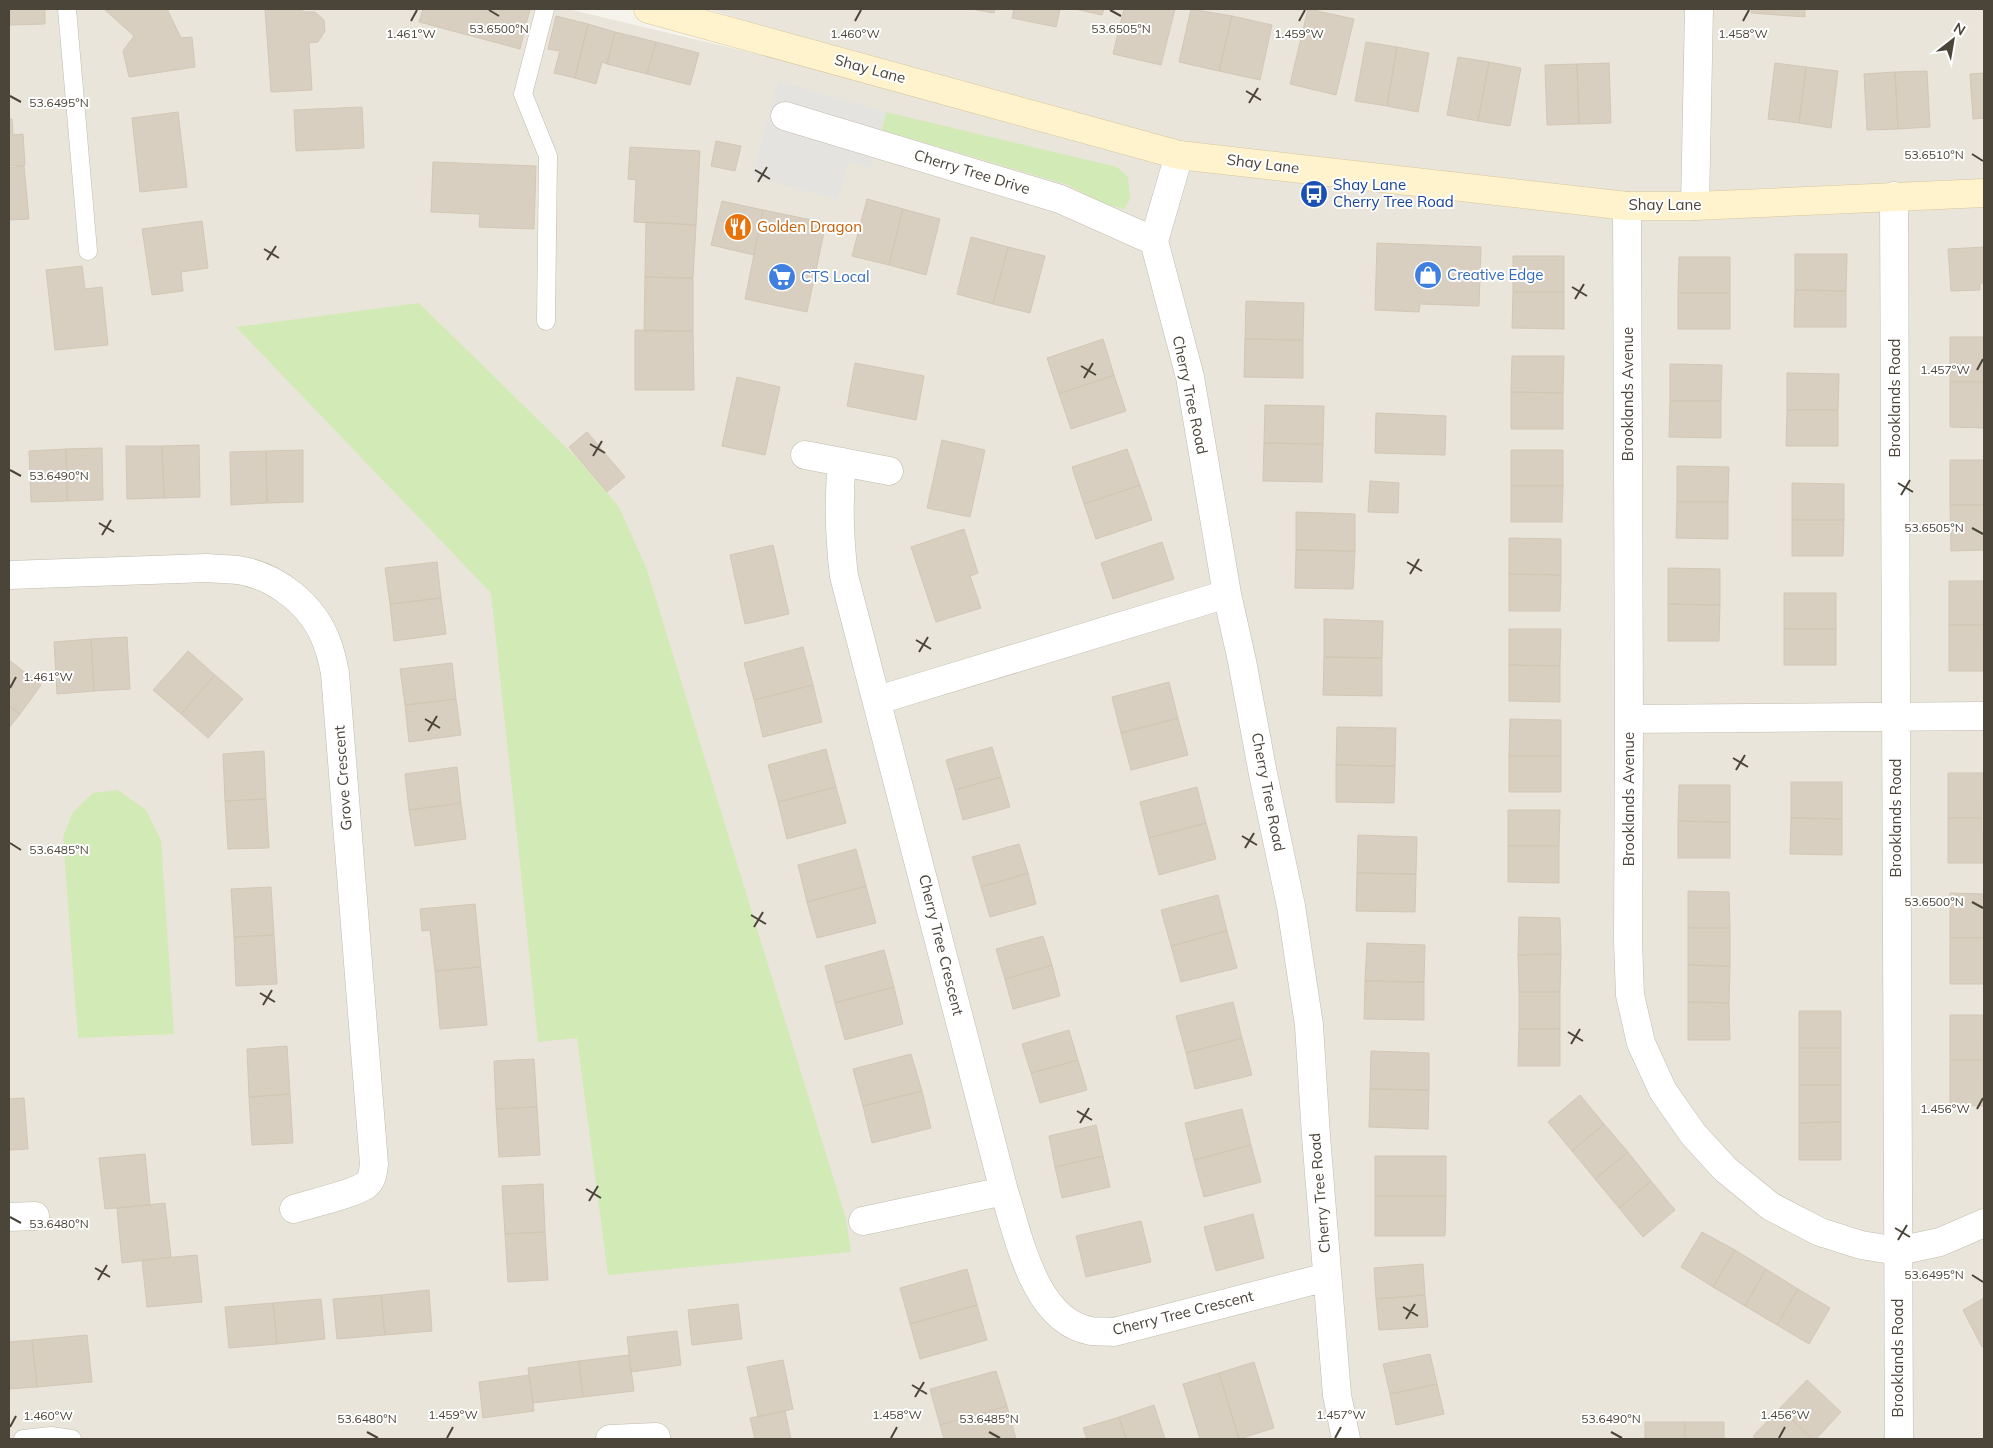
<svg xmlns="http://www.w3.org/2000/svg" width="1993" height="1448" font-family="Mulish,sans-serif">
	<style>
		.residential { fill: #eae5da }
		.green { fill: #d2eab5 }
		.parking { fill: #e5e3e0 }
		.building { fill: #d8cfc1; stroke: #d3c7b4 }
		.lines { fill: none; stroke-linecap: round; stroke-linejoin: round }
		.lane-casing { stroke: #c2bbae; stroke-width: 19 }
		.street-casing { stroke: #c2bbae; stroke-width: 29 }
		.secondary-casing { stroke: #d6c79b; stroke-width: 29 }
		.lane { stroke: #fff; stroke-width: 18 }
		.street { stroke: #fff; stroke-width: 28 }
		.secondary { stroke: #fff3cd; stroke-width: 28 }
		.ticks { fill: none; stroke: #4b4439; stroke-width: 2 }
		.labels { text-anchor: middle; stroke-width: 4; stroke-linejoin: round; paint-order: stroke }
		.street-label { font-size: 15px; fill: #4b4439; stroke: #fff }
		.transit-label { font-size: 15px; fill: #164399; stroke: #fff; text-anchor: start }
		.food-label { font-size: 15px; fill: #c56008; stroke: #fff; text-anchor: start }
		.shop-label { font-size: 15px; fill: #366cbe; stroke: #fff; text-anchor: start }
		.ticks-label { font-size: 12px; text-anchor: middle; fill: #4b4439; stroke: #fff; stroke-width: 4; stroke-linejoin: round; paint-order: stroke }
	</style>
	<rect width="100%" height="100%" fill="#f6f3ec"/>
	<path class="residential" d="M9,9H568L1168,152L708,9H1984V1439H9Z"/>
	<path class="green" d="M886,112L1117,167L1128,177L1130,199L1124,209L1102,203L1068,185L882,130Z
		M419,303L578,459L619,507L647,570L846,1219L851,1252L608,1275L577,1038L538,1042L521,873L491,593L236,327Z
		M118,790L146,810L161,840L174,1034L78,1038L63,837L73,812L93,793Z"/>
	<path class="parking" d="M778,81L886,112L871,168L848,162L838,200L752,176Z"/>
	<path class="building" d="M10,9H45V24L10,25Z
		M104,9H167L181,38L192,37L195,67L129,77L123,51L134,36Z
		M265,9H302L303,12H315L324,20L325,31L318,42L309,43L312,90L271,92Z
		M423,9H530L520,49L419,22Z
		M971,9H995L994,13Z
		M1014,9H1060L1056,27L1012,18Z
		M1075,9H1104L1102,15Z
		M1124,9H1175L1161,65L1113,54Z
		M1191,9L1232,16L1219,71L1179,62Z
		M1308,9L1354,19L1336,95L1290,84Z
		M1752,9H1805V17L1751,13Z
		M556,16L588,24L575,78L554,73L560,51L548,49Z
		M1232,16L1272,25L1260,80L1219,71Z
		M588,24L615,32L607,64L602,62L596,84L575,78Z
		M615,32L656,42L647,74L607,64Z
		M656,42L699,53L690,85L647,74Z
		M1366,42L1397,47L1387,106L1355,101Z
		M1397,47L1429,53L1418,112L1387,106Z
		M1458,57L1489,62L1478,121L1447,115Z
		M1489,62L1521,68L1510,126L1478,121Z
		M1609,63L1611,123L1579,124L1577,64Z
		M1775,63L1806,67L1799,123L1768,119Z
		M1577,64L1579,124L1547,125L1545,65Z
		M1806,67L1838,71L1831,128L1799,123Z
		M1927,71L1930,127L1898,129L1895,72Z
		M1895,72L1898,129L1867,130L1864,74Z
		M1984,73V118L1973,119L1970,74Z
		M362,107L364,148L296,151L294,110Z
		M178,112L187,187L140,192L132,118Z
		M9,119H12L13,135L23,134L25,165L9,166Z
		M716,141L741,146L735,171L711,166Z
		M630,147L700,151L696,225L634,222L636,180L628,179Z
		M433,162L536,166L534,229L479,227L480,214L431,212Z
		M24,166L29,219L9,220V168Z
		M867,199L903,209L889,265L852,256Z
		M722,201L763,210L754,255L711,245Z
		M903,209L940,219L926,275L889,265Z
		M763,210L826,223L807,312L745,299Z
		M202,221L208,268L181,272L183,291L152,295L142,229Z
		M646,222L696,225L693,278L645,277Z
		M971,237L1008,247L993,304L957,294Z
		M1377,243L1481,247L1479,306L1420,304L1419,312L1375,310Z
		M1008,247L1045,256L1030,313L993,304Z
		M1984,247V283H1980V290L1951,291L1948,249Z
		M1795,254H1847L1846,291L1795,290Z
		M1513,256H1564V292H1513Z
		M1679,257H1730V293H1678Z
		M82,266L85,289L102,287L108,345L55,350L46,270Z
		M645,277L693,278V331H644Z
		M1795,290L1846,291V327H1794Z
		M1513,292H1564V329L1512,328Z
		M1678,293H1730V329H1678Z
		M1246,301L1304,303L1303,340L1245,339Z
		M635,330L693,331L694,390H635Z
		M1950,337H1984L1983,382H1950Z
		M1103,339L1114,375L1059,394L1047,358Z
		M1245,339L1303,340V378L1244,377Z
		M1512,356H1564L1563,393L1511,392Z
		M855,363L924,376L916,420L847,406Z
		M1670,364L1722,365L1721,401H1670Z
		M1787,373L1839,374L1838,410H1787Z
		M1114,375L1126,411L1071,429L1059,394Z
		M737,377L780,387L765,455L722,446Z
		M1950,382H1983L1984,428L1950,427Z
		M1511,392L1563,393V429H1511Z
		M1670,401H1721V438L1669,437Z
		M1265,405L1324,406L1323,444L1264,443Z
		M1787,410H1838V446H1786Z
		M1376,413L1446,416L1445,455L1375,453Z
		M587,432L625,477L607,492L569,447Z
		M942,440L985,450L970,517L927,508Z
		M1264,443L1323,444L1322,482L1263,481Z
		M199,445L200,497L164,498L162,446Z
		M126,446H162L164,498L127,499Z
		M102,448L103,500L67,501L66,449Z
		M66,449L67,501L31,502L29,451Z
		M1127,449L1140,485L1084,504L1072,467Z
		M303,450V502L267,503L266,451Z
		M1511,450H1563V486H1511Z
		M266,451L267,503L231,505L230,452Z
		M1950,460H1984V505H1950Z
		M1677,466L1729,467L1728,502H1677Z
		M1370,481L1399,483L1398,513L1368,512Z
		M1792,483L1844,484V520H1792Z
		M1140,485L1152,520L1096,539L1084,504Z
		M1511,486H1563L1562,522H1511Z
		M1677,502H1728V539L1676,538Z
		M1950,505H1984V550L1951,551Z
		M1296,512L1355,514V551L1296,550Z
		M1792,520H1844L1843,556H1792Z
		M964,529L978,573L970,576L981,608L936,622L911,547Z
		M1509,538L1561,539V575L1509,574Z
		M1162,542L1174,579L1113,599L1101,563Z
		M773,545L789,614L745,624L730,555Z
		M1296,550L1355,551L1353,589L1295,588Z
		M437,562L441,598L390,604L385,568Z
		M1668,568L1720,569V605L1668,604Z
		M1509,574L1561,575L1560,611H1509Z
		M1949,581H1984L1983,625H1949Z
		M1784,593H1836V629H1784Z
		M441,598L446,634L394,641L390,604Z
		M1668,604L1720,605L1719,641H1668Z
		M1324,619L1383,621L1382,658L1324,657Z
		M1949,625H1983L1984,671H1949Z
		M1509,629H1561L1560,666L1509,665Z
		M1784,629H1836V665H1784Z
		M127,637L130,689L94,691L91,639Z
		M91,639L94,691L57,694L54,642Z
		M803,647L813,685L754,700L744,663Z
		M188,651L215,675L181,714L153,690Z
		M1324,657L1382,658V696L1323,695Z
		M9,660L41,685L20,714L9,706Z
		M452,663L456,699L405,705L400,669Z
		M1509,665L1560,666V702L1509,701Z
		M215,675L243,699L208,738L181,714Z
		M1169,682L1178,718L1121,733L1112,697Z
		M813,685L822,722L763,737L754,700Z
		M456,699L461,735L409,742L405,705Z
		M9,706L20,714L9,728Z
		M1178,718L1188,755L1131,770L1121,733Z
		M1510,719L1561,720V756H1509Z
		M1337,727L1396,728L1395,766L1336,765Z
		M992,747L1001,777L955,790L946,760Z
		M826,749L836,787L778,802L768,765Z
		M264,751L266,799L225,801L223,754Z
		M1509,756H1561V792H1509Z
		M1336,765L1395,766L1394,803L1336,802Z
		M457,767L461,803L409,810L405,774Z
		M1948,773H1984V804H1982V818H1948Z
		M1001,777L1010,807L963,820L955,790Z
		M1791,782H1842V819L1791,818Z
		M1679,785H1730V822L1678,821Z
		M836,787L846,823L787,839L778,802Z
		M1197,787L1206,823L1149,838L1140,802Z
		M266,799L269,848L228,849L225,801Z
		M461,803L466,839L415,846L409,810Z
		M1508,810H1560L1559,846H1508Z
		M1791,818L1842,819V855L1790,854Z
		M1948,818H1982V832H1984V863H1948Z
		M1678,821L1730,822V858H1678Z
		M1206,823L1216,859L1159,875L1149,838Z
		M1358,835L1417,837L1416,874L1357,873Z
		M1019,844L1028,873L981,887L972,857Z
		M1508,846H1559V883L1508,882Z
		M856,849L866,886L807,902L798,865Z
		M1028,873L1036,904L990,917L981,887Z
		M1357,873L1416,874L1415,912L1356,911Z
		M866,886L876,923L817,938L807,902Z
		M271,887L274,935L234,937L231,889Z
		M1688,891L1729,892L1730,928H1688Z
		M1950,893L1984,894V938H1950Z
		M1218,895L1227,931L1171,946L1161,910Z
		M475,904L481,967L435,971L430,930L422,931L420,909Z
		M1519,917L1560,918L1561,954L1518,955Z
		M1688,928H1730V966L1688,965Z
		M1227,931L1237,968L1181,982L1171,946Z
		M274,935L277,984L236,986L234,937Z
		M1043,936L1052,965L1005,979L996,949Z
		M1950,938H1984V984H1950Z
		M1367,943L1425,945L1424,982L1365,981Z
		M884,950L894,987L835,1003L825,966Z
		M1561,954L1560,992H1519L1518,955Z
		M1052,965L1060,996L1013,1009L1005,979Z
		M1688,965L1730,966L1729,1003L1688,1002Z
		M481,967L487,1025L440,1029L435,971Z
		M1365,981L1424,982V1020L1364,1019Z
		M894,987L903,1024L845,1040L835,1003Z
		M1519,992H1560V1029H1519Z
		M1233,1002L1242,1038L1186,1053L1176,1016Z
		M1688,1002L1729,1003L1730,1040H1688Z
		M1799,1011H1841V1048H1799Z
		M1950,1015H1984L1983,1060H1950Z
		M1519,1029H1560V1066H1518Z
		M1069,1030L1078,1060L1031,1073L1022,1044Z
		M1242,1038L1252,1075L1195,1089L1186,1053Z
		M287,1046L290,1094L249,1097L247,1049Z
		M1799,1048H1841V1085H1799Z
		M1371,1051L1429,1053V1090L1370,1089Z
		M911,1054L922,1091L863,1106L853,1069Z
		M534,1059L537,1107L496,1109L494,1061Z
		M1078,1060L1087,1090L1040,1103L1031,1073Z
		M1950,1060H1983L1984,1106L1950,1105Z
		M1799,1085H1841V1122L1799,1123Z
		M1370,1089L1429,1090L1428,1129L1369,1127Z
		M922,1091L931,1128L872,1143L863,1106Z
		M290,1094L293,1143L252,1145L249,1097Z
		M1580,1095L1604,1124L1572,1151L1548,1122Z
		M24,1098L28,1149L9,1150V1099Z
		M537,1107L540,1155L499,1157L496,1109Z
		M1242,1109L1251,1145L1194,1160L1185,1123Z
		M1841,1122V1160H1799V1123Z
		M1604,1124L1628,1152L1595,1179L1572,1151Z
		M1096,1125L1103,1156L1055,1167L1049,1136Z
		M1251,1145L1261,1182L1204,1197L1194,1160Z
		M1628,1152L1651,1181L1619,1208L1595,1179Z
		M145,1154L150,1205L105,1209L99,1158Z
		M1103,1156L1110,1187L1062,1198L1055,1167Z
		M1375,1156H1446V1196H1375Z
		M1651,1181L1675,1210L1643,1237L1619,1208Z
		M543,1184L545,1232L505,1234L502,1186Z
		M1375,1196H1446L1445,1236H1375Z
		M165,1203L171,1257L122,1263L117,1208Z
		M1253,1214L1264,1258L1216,1271L1204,1227Z
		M1141,1221L1151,1262L1086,1277L1076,1236Z
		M545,1232L548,1280L508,1282L505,1234Z
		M1702,1232L1735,1250L1713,1287L1681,1267Z
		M1735,1250L1766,1269L1745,1306L1713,1287Z
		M197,1255L202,1302L147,1307L142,1260Z
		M1423,1264L1425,1295L1376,1299L1374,1268Z
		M967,1269L977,1305L910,1324L900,1288Z
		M1766,1269L1798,1289L1777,1325L1745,1306Z
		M1798,1289L1830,1308L1809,1344L1777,1325Z
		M429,1290L432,1331L385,1335L381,1295Z
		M381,1295L385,1335L337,1339L333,1299Z
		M1425,1295L1428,1327L1379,1330L1376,1299Z
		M1984,1298V1346L1982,1347L1963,1310Z
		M321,1299L325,1339L277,1344L273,1303Z
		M273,1303L277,1344L229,1348L225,1307Z
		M738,1304L742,1339L692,1345L688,1310Z
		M977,1305L987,1340L920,1359L910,1324Z
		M677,1331L681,1365L631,1372L627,1337Z
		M87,1335L92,1382L37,1387L32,1340Z
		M32,1340L37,1387L9,1389V1342Z
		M1430,1354L1437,1384L1390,1394L1383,1364Z
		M629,1355L634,1391L583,1397L579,1361Z
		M783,1360L793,1409L758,1417L747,1367Z
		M579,1361L583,1397L533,1403L528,1368Z
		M1254,1362L1274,1428L1239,1439L1219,1373Z
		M996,1371L1007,1406L940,1425L930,1389Z
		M1219,1373L1239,1439H1200L1183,1384Z
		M529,1375L534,1411L483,1418L479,1382Z
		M1807,1380L1841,1412L1816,1439H1812L1780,1408Z
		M1437,1384L1444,1414L1396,1425L1390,1394Z
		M1154,1405L1165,1439H1126L1119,1417Z
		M1007,1406L1016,1439H944L940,1425Z
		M1780,1408L1812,1439H1756L1753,1436Z
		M785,1411L791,1439H755L750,1418Z
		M1119,1417L1126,1439H1087L1083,1428Z
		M1645,1422H1685V1439H1645Z
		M1685,1422H1724V1439H1685Z"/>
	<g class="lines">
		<g class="lane-casing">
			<path id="lane" d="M67,9L88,251
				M545,9L523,94L548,156L546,321
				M23,1439L51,1436L72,1439"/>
		</g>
		<g class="street-casing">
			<path id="street" d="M785,116L1060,199L1154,241
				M1179,155L1154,241L1190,377L1227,594L1242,661L1263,774L1291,906L1309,1025L1316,1136L1337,1395L1346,1439
				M1894,196L1899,1439
				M1627,206L1629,719L1628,941L1630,995L1641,1043L1663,1091L1693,1134L1725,1169L1770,1206L1820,1232L1861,1245L1898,1251L1940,1242L1984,1223
				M1695,206L1699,9
				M805,455L889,471
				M842,462C838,502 839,536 844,576L1004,1191C1019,1237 1034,1321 1091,1331C1098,1332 1107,1331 1114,1332L1327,1277
				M9,575L207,568C217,569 227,569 238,570C277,576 314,606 327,643C331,653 333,663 335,673L374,1164C373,1171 373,1180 366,1185C351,1195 312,1203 294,1209
				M878,700L1227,594
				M1629,719L1984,716
				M9,1217L35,1216
				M863,1221L1004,1191
				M610,1439L656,1437V1439"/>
		</g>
		<g class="secondary-casing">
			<path id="secondary" d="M648,9L1179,155L1627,206H1695L1984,193"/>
		</g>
		<use href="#lane" class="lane"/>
		<use href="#street" class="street"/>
		<use href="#secondary" class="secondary"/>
	</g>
	<path class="ticks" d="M489,10L499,16M1110,10L1121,16M411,21L417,10M855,21L861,10M1299,21L1305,10M1743,21L1749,10M1246,91L1261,100M10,96L21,102M1249,103L1258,88M1972,154L1983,161M755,170L770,179M758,182L767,167M264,249L279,258M267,260L276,246M1572,287L1587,296M1575,299L1584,284M1081,366L1096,375M1977,370L1983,359M1084,378L1093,363M590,444L605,453M593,456L602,441M10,470L21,476M1898,483L1913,492M1901,495L1910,480M99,523L114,532M1972,528L1983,534M102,535L111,520M1407,562L1422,571M1410,574L1419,559M916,640L931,649M919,652L928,637M10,688L16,677M425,719L440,728M428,731L437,716M1733,758L1748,767M1736,770L1745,755M1242,836L1257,845M10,843L21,850M1245,848L1254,833M1972,902L1983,908M751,915L766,924M754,927L763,912M260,993L275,1002M263,1005L272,990M1568,1032L1583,1041M1571,1044L1580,1029M1977,1109L1983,1098M1077,1111L1092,1120M1080,1123L1089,1108M586,1189L601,1198M589,1201L598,1186M10,1217L21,1223M1895,1228L1910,1237M1898,1240L1907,1225M95,1268L110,1277M1972,1275L1983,1282M98,1280L107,1265M1403,1307L1418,1316M1406,1319L1415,1304M912,1385L927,1394M915,1397L924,1382M10,1427L16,1416M367,1432L378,1438M989,1432L1000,1438M1611,1432L1622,1438M447,1438L453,1427M891,1438L897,1427M1335,1438L1341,1427M1779,1438L1785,1427"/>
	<defs>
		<g id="bus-disc" transform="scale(1.4375)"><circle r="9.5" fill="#1a4fb4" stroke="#fff"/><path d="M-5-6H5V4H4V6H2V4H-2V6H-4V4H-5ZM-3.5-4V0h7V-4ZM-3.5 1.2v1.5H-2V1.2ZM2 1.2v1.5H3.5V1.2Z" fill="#fff"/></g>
		<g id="restaurant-disc" transform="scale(1.4375)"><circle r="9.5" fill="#e8710a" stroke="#fff"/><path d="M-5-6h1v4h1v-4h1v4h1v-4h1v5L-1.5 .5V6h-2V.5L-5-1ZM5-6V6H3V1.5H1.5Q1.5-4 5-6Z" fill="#fff"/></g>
		<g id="shop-disc" transform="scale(1.4375)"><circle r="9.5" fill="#3f7fe0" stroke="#fff"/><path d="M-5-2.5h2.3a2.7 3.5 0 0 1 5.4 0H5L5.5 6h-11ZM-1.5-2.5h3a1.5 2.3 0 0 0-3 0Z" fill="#fff"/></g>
		<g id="supermarket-disc" transform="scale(1.4375)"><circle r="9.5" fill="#3f7fe0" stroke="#fff"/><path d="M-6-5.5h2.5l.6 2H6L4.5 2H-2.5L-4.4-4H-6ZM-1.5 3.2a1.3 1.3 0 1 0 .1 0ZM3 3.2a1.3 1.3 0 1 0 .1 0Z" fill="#fff"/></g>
	</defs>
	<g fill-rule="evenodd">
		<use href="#bus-disc" x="1314" y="194"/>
		<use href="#restaurant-disc" x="738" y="227"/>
		<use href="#shop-disc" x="1428" y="275"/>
		<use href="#supermarket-disc" x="782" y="277"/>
	</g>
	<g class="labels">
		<g class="street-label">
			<text transform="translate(870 69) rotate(15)" y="5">Shay Lane</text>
			<text transform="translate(1263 164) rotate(7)" y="5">Shay Lane</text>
			<text transform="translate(972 172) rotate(17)" y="5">Cherry Tree Drive</text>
			<text x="1665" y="210">Shay Lane</text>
			<text transform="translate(1628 394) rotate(-90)" y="5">Brooklands Avenue</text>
			<text transform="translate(1190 395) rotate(78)" y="5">Cherry Tree Road</text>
			<text transform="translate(1895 398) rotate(-90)" y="5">Brooklands Road</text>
			<text transform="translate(343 778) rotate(-94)" y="5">Grove Crescent</text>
			<text transform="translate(1268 792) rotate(79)" y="5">Cherry Tree Road</text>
			<text transform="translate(1629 799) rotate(-90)" y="5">Brooklands Avenue</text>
			<text transform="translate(1896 818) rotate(-90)" y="5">Brooklands Road</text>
			<text transform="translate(941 945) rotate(76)" y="5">Cherry Tree Crescent</text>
			<text transform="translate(1320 1193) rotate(-95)" y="5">Cherry Tree Road</text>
			<text transform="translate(1183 1313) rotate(-14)" y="5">Cherry Tree Crescent</text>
			<text transform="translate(1898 1358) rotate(-90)" y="5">Brooklands Road</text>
		</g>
		<g class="transit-label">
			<text x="1333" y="190">Shay Lane<tspan x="1333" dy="17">Cherry Tree Road</tspan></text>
		</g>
		<g class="food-label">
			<text x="757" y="232">Golden Dragon</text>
		</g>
		<g class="shop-label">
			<text x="1447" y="280">Creative Edge</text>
			<text x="801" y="282">CTS Local</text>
		</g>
	</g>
	<g class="ticks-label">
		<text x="499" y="33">53.6500°N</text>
		<text x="1121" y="33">53.6505°N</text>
		<text x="411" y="38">1.461°W</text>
		<text x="855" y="38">1.460°W</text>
		<text x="1299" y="38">1.459°W</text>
		<text x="1743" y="38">1.458°W</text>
		<text x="59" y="107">53.6495°N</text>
		<text x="1934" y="159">53.6510°N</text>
		<text x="1945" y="374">1.457°W</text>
		<text x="59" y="480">53.6490°N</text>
		<text x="1934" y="532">53.6505°N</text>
		<text x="48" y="681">1.461°W</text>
		<text x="59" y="854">53.6485°N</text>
		<text x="1934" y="906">53.6500°N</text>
		<text x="1945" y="1113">1.456°W</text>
		<text x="59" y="1228">53.6480°N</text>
		<text x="1934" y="1279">53.6495°N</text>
		<text x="453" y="1419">1.459°W</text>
		<text x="897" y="1419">1.458°W</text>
		<text x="1341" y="1419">1.457°W</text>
		<text x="1785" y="1419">1.456°W</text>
		<text x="48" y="1420">1.460°W</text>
		<text x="367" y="1423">53.6480°N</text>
		<text x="989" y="1423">53.6485°N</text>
		<text x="1611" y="1423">53.6490°N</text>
	</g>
	<rect width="1993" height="1448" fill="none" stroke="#4b4439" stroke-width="20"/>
	<g transform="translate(1953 40) rotate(31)" stroke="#ffffff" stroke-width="4" paint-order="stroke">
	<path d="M0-4L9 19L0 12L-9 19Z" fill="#4b4439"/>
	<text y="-8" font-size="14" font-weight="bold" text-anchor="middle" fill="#4b4439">N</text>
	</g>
</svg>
